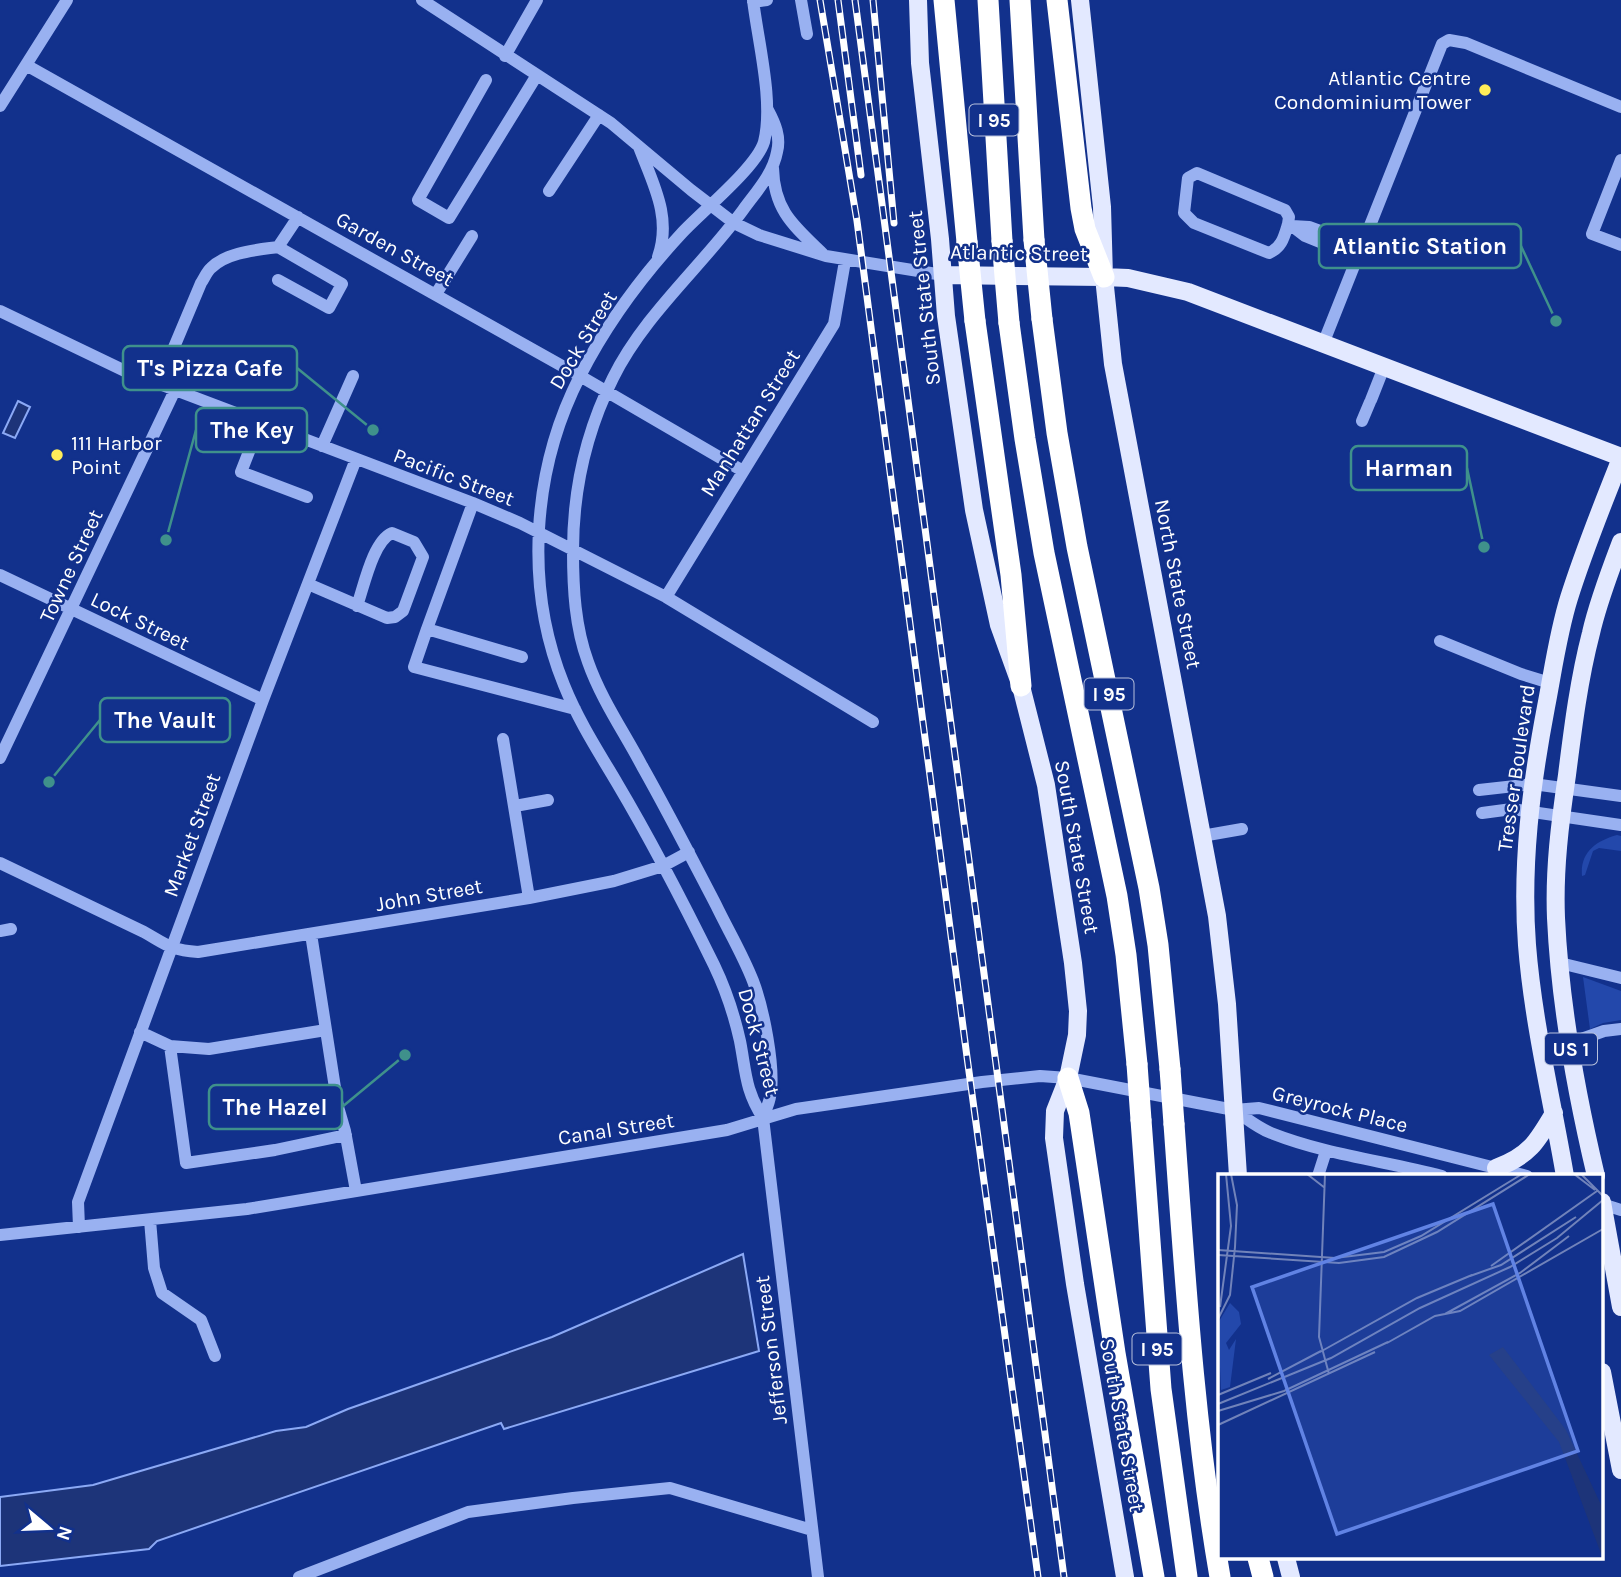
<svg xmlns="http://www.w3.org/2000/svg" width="1621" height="1577" font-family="Karla,sans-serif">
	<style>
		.grass { fill: #2348ab }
		.water { fill: #1d3479; stroke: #8ba9f5; stroke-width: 2 }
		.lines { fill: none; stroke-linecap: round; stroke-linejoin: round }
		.minor { stroke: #99b1f1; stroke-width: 12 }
		.major { stroke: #e3e9ff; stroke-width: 18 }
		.highway { stroke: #fff; stroke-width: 21 }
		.rail-casing { stroke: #fff; stroke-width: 7 }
		.rail { stroke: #12318c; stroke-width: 4.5; stroke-dasharray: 13; stroke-linecap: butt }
		.highway-bridge { stroke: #fff; stroke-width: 21 }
		.poi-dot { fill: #ffed59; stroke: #12318c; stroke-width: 2.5 }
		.labels { text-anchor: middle; stroke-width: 5; stroke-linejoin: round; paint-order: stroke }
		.shield { fill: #12318c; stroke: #b8c1dc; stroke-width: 2 }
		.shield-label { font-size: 19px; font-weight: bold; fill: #fff }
		.poi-label { font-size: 21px; fill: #fff; stroke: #12318c; text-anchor: end }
		.street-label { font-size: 21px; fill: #fff; stroke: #12318c }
		.inset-road { fill: none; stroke: #7183ba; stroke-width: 2 }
		.view { fill: #6183e4; fill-opacity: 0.15; stroke: #6183e4; stroke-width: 3.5 }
		.inset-edge { fill: none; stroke: #fff; stroke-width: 3.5 }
		.leader { fill: none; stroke: #3f918b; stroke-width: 2.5 }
		.callout-dot { fill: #3f918b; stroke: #12318c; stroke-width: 2.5 }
		.callout { fill: #12318c; stroke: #3f918b; stroke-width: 2.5 }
		.callout-label { font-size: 23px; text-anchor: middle; font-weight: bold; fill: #fff }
	</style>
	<rect width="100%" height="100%" fill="#12318c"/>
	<path class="grass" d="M1617,835L1621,836V851L1599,848L1593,851L1585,875L1582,876C1580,852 1596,841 1617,835Z
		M1583,977L1621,991V1020L1603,1023L1590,1029Z"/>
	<path class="water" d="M18,401L30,407L15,438L3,433Z
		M743,1254L759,1351L504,1429L501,1423L157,1541L149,1549L0,1566V1497L93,1485L276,1431L306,1427L348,1409L552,1337Z"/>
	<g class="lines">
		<path class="minor" d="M422,0L611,123L691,190L734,223L759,235L826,256L943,275
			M753,0C758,42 774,102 764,142C756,168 701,212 681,234C642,276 606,325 580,376C532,470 524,587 564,685C578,720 598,751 617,783C652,842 684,904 714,965C726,990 734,1014 740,1041C746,1072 745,1090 763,1118L818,1577
			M801,0L807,34
			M753,2L767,0
			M505,56L537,0
			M26,65L580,376L743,471
			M486,80L418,200L449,218L537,75
			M0,106L67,0
			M639,147C653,184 672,217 658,257
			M1621,160L1592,234L1621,245
			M773,168C774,211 794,226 823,254
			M549,191L599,115
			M1288,224C1284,237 1282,247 1269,253L1194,223L1184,213L1188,178L1197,173L1285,210L1289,217L1288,224L1292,226
			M278,247L342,284L329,308L278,280
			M1357,257L1305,236L1292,226L1309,227L1361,246
			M436,294L472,236
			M0,311L125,371L473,503L520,523L666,597L873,722
			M1323,344L1442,44L1449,40L1466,43L1621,107
			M159,383L201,283C204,279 207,271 211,268C227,252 257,250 278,247L298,217
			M1371,400L1384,367
			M261,421L241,472L307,497
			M1362,421L1370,402
			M322,446L353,376
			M0,575L263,700
			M308,584L387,618L395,617L403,611L423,557L414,542L392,533C373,541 364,586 357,606
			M666,597L834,324L845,261
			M427,629L473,503
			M1440,641L1521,674L1550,683
			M522,657L427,629L414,667L575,709
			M503,739L529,898
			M0,758L175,390
			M1479,790L1533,784L1621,796
			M515,806L548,800
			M1482,813L1512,809L1621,825
			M1202,836L1242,829
			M0,863L144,932C167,945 170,950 198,952L529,898L614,881L663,866L689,852
			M0,931L11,929
			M311,934L338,1107L345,1131L356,1191
			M1560,963L1621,978
			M140,1032L170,1046L186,1163L275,1150L346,1135
			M1570,1043L1604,1031L1621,1029
			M170,1046L209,1049L326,1030
			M1234,1110C1246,1118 1258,1128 1271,1133C1327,1155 1385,1161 1442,1176
			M763,1118C765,1111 769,1104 770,1097C776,1069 763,1007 753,981C743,955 728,930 716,905C692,859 668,812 642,766C624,732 601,699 588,662C575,627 573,588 573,551C573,491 586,432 613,378C644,315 702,266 743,210C756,192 773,174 777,152C781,137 775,123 768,110
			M1318,1176L1326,1151
			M1602,1204L1621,1210
			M150,1220L154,1268L162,1293L201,1320L215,1356
			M79,1227L78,1202L263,700L356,459
			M0,1235L247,1209L727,1130L796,1109L982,1082L1040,1076L1068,1078L1234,1110L1259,1108L1527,1176
			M299,1577L468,1512L573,1498L670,1488L812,1530"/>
		<path class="major" d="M918,0L920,63L940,239L946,316L974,510L999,625L1021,686L1046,785L1073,963L1078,1011L1077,1035L1068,1078L1055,1111L1054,1138L1075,1284L1125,1577
			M1080,0L1102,207L1104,277L1113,364L1217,916L1227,1004L1238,1176
			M943,275L1104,277L1128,278L1188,292L1621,457
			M1496,1168C1529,1156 1537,1142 1554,1113
			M1565,1176C1552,1100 1533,1022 1527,945C1521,865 1531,786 1546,707C1553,671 1558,633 1569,598C1584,550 1603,504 1621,458
			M1596,1176C1576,1092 1560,1005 1556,918C1554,870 1560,822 1567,775C1573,727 1579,679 1591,633C1598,602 1610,571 1621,542
			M1602,1202L1621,1307
			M1602,1372L1621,1470
			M1286,1558L1291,1577"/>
		<path class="highway" d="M944,0L967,242
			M988,0L1002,241
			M1020,0L1034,240
			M1057,0L1081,208L1085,229L1104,277
			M1042,319L1057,433L1077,547L1149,888L1158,945L1170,1069
			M975,321L1011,575L1021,686
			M1009,323L1025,439L1044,553L1117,896L1126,955L1137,1064
			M1068,1078L1079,1113L1115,1353L1154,1577
			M1141,1120L1161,1389L1187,1577
			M1174,1124C1185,1276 1194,1427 1220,1577
			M1258,1558L1263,1577"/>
		<g class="rail-casing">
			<path id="rail" d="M820,0L857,221L967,1057L1038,1577
				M838,0L861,175
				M855,0L1064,1577
				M873,0L894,223"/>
		</g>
		<use href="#rail" class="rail"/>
		<path class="highway-bridge" d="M1034,240L1042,319
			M1002,241L1009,323
			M967,242L975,321
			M1137,1064L1141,1120
			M1170,1069L1174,1124"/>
	</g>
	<g class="poi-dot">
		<circle cx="1485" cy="90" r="7"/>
		<circle cx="57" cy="455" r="7"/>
	</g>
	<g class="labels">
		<g class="shield">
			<rect x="969.5" y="104.5" width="49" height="31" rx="5"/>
			<rect x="1084.5" y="678.5" width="49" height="31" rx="5"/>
			<rect x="1545" y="1033.5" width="52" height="31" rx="5"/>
			<rect x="1132.5" y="1333.5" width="49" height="31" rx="5"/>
		</g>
		<g class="shield-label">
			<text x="994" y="127">I 95</text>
			<text x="1109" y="701">I 95</text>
			<text x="1571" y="1056">US 1</text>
			<text x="1157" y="1356">I 95</text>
		</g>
		<g class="poi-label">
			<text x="1471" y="85">Atlantic Centre<tspan x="1471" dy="24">Condominium Tower</tspan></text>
			<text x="71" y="450" text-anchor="start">111 Harbor<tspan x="71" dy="24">Point</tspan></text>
		</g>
		<g class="street-label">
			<text transform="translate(395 249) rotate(29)" y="7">Garden Street</text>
			<text transform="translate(1019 253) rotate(1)" y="7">Atlantic Street</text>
			<text transform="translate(924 298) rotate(-96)" y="7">South State Street</text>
			<text transform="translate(583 340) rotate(-59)" y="7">Dock Street</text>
			<text transform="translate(750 423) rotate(-58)" y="7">Manhattan Street</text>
			<text transform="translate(454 477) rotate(21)" y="7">Pacific Street</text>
			<text transform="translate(71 566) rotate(-65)" y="7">Towne Street</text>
			<text transform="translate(1178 584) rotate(79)" y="7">North State Street</text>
			<text transform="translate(140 621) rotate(26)" y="7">Lock Street</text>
			<text transform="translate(1516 768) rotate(-82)" y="7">Tresser Boulevard</text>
			<text transform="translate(192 835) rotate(-70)" y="7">Market Street</text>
			<text transform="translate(1077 847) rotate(80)" y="7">South State Street</text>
			<text transform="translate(429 895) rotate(-10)" y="7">John Street</text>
			<text transform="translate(759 1042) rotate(75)" y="7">Dock Street</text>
			<text transform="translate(1340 1109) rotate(14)" y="7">Greyrock Place</text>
			<text transform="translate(616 1129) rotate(-9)" y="7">Canal Street</text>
			<text transform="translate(771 1350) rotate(-97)" y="7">Jefferson Street</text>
			<text transform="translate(1122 1425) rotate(80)" y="7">South State Street</text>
		</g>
	</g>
	<g transform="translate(1218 1174)">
		<rect width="385" height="385" fill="#12318c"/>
		<path d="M12,129L21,138L23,150L8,169L11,176L18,165L12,213L3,216L0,149Z" fill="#2348ab"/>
		<path d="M285,173L348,256L385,335V385L341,268L271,181Z" fill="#1d3479"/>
		<path class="inset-road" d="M89,0L107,14M107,0L101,163L111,200M356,0L377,16M363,0L385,22M0,76L117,84L166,78L203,62L304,0M0,81L121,89L166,83L219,58L312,0M273,92L379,17M252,102L283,91L358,43M2,133L13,52L8,0M227,140L302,99L351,62M0,145L12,121L17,73L19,31L13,0M169,169L217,142L242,137L385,55M102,178L199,124L254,101M50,205L103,177M0,221L53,199M0,230L113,184L202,134L292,93L339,64L385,26M0,237L66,217L170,168M0,251L157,178"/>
		<path class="view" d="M275,30L360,277L119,360L34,113Z"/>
		<rect width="385" height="385" class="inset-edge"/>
	</g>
	<path class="leader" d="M1556 321L1521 246M373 430L297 368M166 540L196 430M1484 547L1467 468M49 782L100 720M405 1055L342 1107"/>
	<g class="callout-dot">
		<circle cx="1556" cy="321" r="7"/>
		<circle cx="373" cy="430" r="7"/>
		<circle cx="166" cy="540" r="7"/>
		<circle cx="1484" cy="547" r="7"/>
		<circle cx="49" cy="782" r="7"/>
		<circle cx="405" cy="1055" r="7"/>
	</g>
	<g class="callout">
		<rect x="1319" y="224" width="202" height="44" rx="7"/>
		<rect x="123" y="346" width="174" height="44" rx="7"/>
		<rect x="196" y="408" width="111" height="44" rx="7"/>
		<rect x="1351" y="446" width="116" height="44" rx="7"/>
		<rect x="100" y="698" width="130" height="44" rx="7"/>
		<rect x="209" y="1085" width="133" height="44" rx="7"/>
	</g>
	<g class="callout-label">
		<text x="1420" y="254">Atlantic Station</text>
		<text x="210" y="376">T's Pizza Cafe</text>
		<text x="252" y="438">The Key</text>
		<text x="1409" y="476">Harman</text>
		<text x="165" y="728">The Vault</text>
		<text x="275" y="1115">The Hazel</text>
	</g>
	<g transform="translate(49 1528) rotate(109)" stroke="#12318c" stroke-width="5" paint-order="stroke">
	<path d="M0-5L12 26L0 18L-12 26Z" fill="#ffffff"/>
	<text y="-10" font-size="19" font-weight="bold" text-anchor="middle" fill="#ffffff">N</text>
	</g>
</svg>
